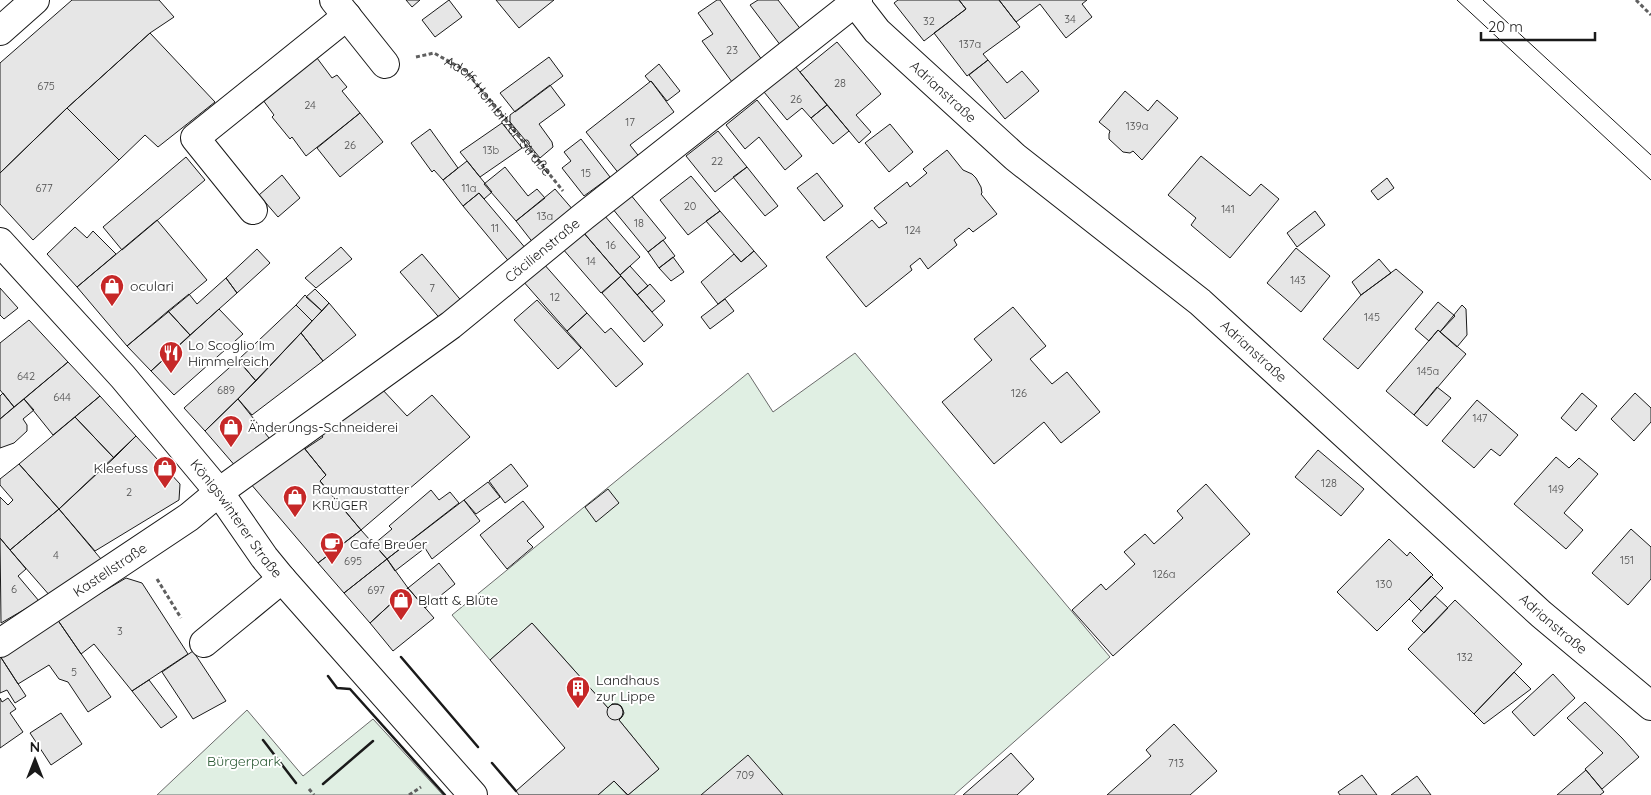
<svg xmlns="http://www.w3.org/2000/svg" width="1651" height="795" font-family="Quicksand,sans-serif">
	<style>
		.green { fill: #e0efe3; stroke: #6a6a6a }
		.building { fill: #e6e6e6; stroke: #1a1a1a }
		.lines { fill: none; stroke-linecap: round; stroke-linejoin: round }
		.minor-casing { stroke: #1a1a1a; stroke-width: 30 }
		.major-casing { stroke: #1a1a1a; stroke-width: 30 }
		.path { stroke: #5f5f5f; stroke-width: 3; stroke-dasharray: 4 2.5; stroke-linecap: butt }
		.minor { stroke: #fff; stroke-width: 28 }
		.major { stroke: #fff; stroke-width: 28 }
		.tram { stroke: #1a1a1a; stroke-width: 1 }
		.wall { stroke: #1a1a1a; stroke-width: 2.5 }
		.labels { text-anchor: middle; stroke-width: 4; stroke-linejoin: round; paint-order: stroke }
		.number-label { font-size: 11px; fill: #4d4d4d }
		.street-label { font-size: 14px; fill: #1a1a1a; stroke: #fff }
		.poi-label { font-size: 14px; fill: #1a1a1a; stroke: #fff; text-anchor: start }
		.park-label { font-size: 14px; fill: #2b5a34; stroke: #fff }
	</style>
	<rect width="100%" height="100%" fill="#fff"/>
	<path class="green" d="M855,353L1110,657L954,795H628L659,769L619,720C624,716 625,711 621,706L612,704L608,708L532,623L490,660L452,615L748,373L773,412Z
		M247,710L303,776L373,719L443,795H157Z
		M614,781L627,795H598Z"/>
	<path class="building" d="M72,0H159L174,17L150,33L67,108L0,173V63Z
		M406,0H420L412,7Z
		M449,0L462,17L435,37L422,20Z
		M496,0H554L519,28Z
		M717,0H720L762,60L732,82L702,41L713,34L698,13Z
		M758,0H778L802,31L781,46L750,5Z
		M898,0H959L966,9L924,41L894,3Z
		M959,0H999L1020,27L983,54L988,60L967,76L934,33L966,9Z
		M999,0H1087L1082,4L1092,17L1066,38L1040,4L1016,22Z
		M150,33L215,102L158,147L145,135L119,160L67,108Z
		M837,42L881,94L856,115L871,132L859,143L800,72Z
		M314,54L332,78L337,75L347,87L342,91L360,113L306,156L292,137L290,139L272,117L274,115L260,96Z
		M549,57L563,76L515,112L500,93Z
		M988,60L1007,83L1022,71L1039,91L1005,119L969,75Z
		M659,64L680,91L667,101L651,81L650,82L645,76Z
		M795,66L827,105L811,118L802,108L787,120L764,92Z
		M651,81L674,112L630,145L641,159L620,175L586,132Z
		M550,85L565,105L539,124L552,142L553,147L540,158L510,122V115Z
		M1125,91L1148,111L1157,100L1178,118L1142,160L1133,151L1130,153L1123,152L1109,139V134L1110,131L1099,122Z
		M757,100L802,156L785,170L759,137L745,149L726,125Z
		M827,105L849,131L833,144L811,118Z
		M67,108L119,160L33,240L0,204V173Z
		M360,113L383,142L340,177L317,148Z
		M502,123L522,148L480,177L460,152Z
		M890,124L913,152L889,172L865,143Z
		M430,129L458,168L443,180L434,170L432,172L411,143Z
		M718,131L747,167L715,192L686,156Z
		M581,139L610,177L584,196L562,168L571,161L564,152Z
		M947,150L963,170L972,174L976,178L981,187L982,193L981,194L997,214L973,232L969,228L954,240L957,245L928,269L920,258L910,266L912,270L866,307L826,257L872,220L879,228L887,223L874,208L907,182L910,187L927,173L923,169Z
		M1201,156L1250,196L1261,184L1279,199L1230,258L1191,225L1196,218L1168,195Z
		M186,157L205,180L122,250L103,227Z
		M467,161L492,192L484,199L479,193L463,206L443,180Z
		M505,167L528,196L537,189L545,198L516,221L484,184Z
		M747,167L778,206L765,216L733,177Z
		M817,173L843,206L824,221L797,188Z
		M282,175L300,198L278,217L259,195Z
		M691,176L720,211L688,235L660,200Z
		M1387,178L1394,188L1378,200L1371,191Z
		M555,189L574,211L534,244L516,221Z
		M479,193L527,250L511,264L463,206Z
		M630,194L666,238L648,252L612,208Z
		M720,211L754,251L741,262L706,221Z
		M1315,211L1325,225L1297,247L1287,233Z
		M604,215L640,257L620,275L583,232Z
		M157,220L207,280L127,346L77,287Z
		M75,227L87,238L93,231L116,254L77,287L47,254Z
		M583,232L621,276L601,293L562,248Z
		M663,240L675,256L659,268L648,252Z
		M341,247L352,259L316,288L305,278Z
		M1296,248L1330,276L1301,312L1267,283Z
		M257,249L270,263L237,293L226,278Z
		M754,251L767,266L718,304L701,282L734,254L741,262Z
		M422,254L464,304L443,322L400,272Z
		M673,257L684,272L671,281L659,268Z
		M1379,259L1391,273L1361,295L1352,282Z
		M543,263L587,313L567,331L522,280Z
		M630,266L648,286L637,295L620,275Z
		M1396,269L1423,292L1358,369L1323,339L1361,295Z
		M621,276L663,325L644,342L602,293Z
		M226,278L237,293L190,335L168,311L189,294L197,304Z
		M650,284L665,301L652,312L637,295Z
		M0,288L18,308L4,319L0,315Z
		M315,289L329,303L322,311L306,297Z
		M305,295L322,311L312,321L296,305Z
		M725,299L734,311L710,329L701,317Z
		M537,300L581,348L558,369L514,320Z
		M1438,302L1455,316L1440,332L1438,330L1429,341L1415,329Z
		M329,303L356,335L323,361L301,333Z
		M296,305L312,321L256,381L238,360Z
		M1462,305L1466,309L1467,335L1457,347L1440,332Z
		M1013,307L1046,346L1030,359L1052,384L1067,372L1100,412L1061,443L1044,422L994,464L942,402L992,360L974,339Z
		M219,309L243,334L174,395L151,371Z
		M168,311L190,335L151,371L127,346Z
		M587,313L605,333L611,328L643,364L616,387L567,331Z
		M29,320L68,362L14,407L0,390V343Z
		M1438,330L1466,354L1414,415L1386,391Z
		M301,333L323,361L252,415L238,399Z
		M238,360L256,381L205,431L184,408Z
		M68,362L100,396L53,435L24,399Z
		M1437,387L1451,398L1427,426L1414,415Z
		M381,388L407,416L432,395L470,437L361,530L320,481L326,475L305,449L323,437L318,431Z
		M3,393L14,407L0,419V396Z
		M1582,393L1597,406L1576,431L1561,418Z
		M1635,393L1651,408V422L1634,441L1611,419Z
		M100,396L136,436L114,458L75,417Z
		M24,399L34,410L23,419L27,425V431L14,443L0,448V419Z
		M238,399L273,443L237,468L205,431Z
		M1477,400L1518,435L1500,456L1491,449L1474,468L1442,441Z
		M75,417L114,458L59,509L19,464Z
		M136,436L180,484L179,500L95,551L59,509Z
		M300,443L326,475L320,481L361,530L318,563L250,483Z
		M1318,450L1364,489L1341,516L1295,477Z
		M1556,457L1569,468L1579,458L1598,474L1564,513L1583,530L1566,549L1514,504Z
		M19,464L59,509L10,550L0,538V497L8,505L13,500L0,485V479Z
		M511,464L528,486L505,503L489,481Z
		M488,482L500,497L476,514L464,500Z
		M1206,484L1250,534L1113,656L1072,610L1101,584L1106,590L1135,564L1124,552L1145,534L1154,544L1183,518L1177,511Z
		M608,489L619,503L596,522L585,507Z
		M431,490L439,500L450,492L459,503L387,559L374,544L392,529L389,526Z
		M464,500L480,521L432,559L425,548L395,571L387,559Z
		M523,501L544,527L527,541L533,547L507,569L480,535Z
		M59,509L101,559L51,597L10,550Z
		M1631,529L1651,547V579L1628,605L1592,573Z
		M361,530L387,559L344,593L318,563Z
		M0,538L26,569L18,576L39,601L1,623Z
		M1389,539L1407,556L1410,552L1433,575L1377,631L1337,592Z
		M387,559L408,588L370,623L344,593Z
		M439,563L455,584L425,608L408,588Z
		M1431,576L1443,588L1421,611L1409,599Z
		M126,578L142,583L188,654L132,691L94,644L81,654L57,619Z
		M408,588L434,618L393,651L370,623Z
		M1435,596L1448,608L1424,633L1412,621Z
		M1455,600L1522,664L1474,714L1408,649Z
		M57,619L111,697L88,712L68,682L59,679L49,665L18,684L0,656Z
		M532,623L608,708L612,704H618L621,706L624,713L622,717L619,720L659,769L628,795L614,781L598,795H519L516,791L565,748L490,660Z
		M193,651L226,701L193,719L162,672Z
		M0,656L26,696L15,703L7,690L0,693Z
		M1514,672L1531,689L1484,724L1474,714Z
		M1553,674L1575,698L1534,736L1512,712Z
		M149,680L177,717L161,728L132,691Z
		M0,698L2,702L8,698L16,709L10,713L23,732L0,748Z
		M1585,702L1622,738L1639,757L1602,789L1585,769L1603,753L1567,718Z
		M607 712a8 8 0 1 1 16 0a8 8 0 1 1-16 0Z
		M61,713L82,744L51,765L30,733Z
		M1174,724L1217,771L1190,795H1107L1151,756L1146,750Z
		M1011,753L1034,779L1017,795H963Z
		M748,755L783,795H701Z
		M1586,770L1604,792L1600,795H1557Z
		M1362,775L1377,795H1340L1338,792Z
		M1417,776L1431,795H1391Z"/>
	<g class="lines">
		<g class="minor-casing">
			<g id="minor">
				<path d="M334,0L385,64"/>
				<path id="s2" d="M853,0L877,31L1015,157L1200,302L1541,614L1651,706"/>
				<path d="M0,31L35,0"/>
				<path d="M253,210L195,138L347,16"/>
				<path id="s3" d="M0,643L189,517L219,492L451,325L584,216L858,0"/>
				<path d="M204,643L282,579"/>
			</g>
		</g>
		<g class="major-casing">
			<g id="major">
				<path id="s4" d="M0,242L123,377L219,492L264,557L282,579L473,795"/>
			</g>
		</g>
		<g class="path">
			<path d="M1636,0L1651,15"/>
			<path id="s1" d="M416,57L434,53L466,71L563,191"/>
			<path d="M157,579L181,618"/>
			<path d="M309,789L314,795"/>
			<path d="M409,795L421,787"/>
		</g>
		<use href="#minor" class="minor"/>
		<use href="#major" class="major"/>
		<path class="tram" d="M1457,0L1651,180
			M1483,0L1651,155"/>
		<path class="wall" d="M401,657L478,747
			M328,676L337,688L350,689L445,795
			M263,740L296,783
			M492,763L516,791
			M323,784L373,741"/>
	</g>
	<defs>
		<g id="shop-pin" transform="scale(1.25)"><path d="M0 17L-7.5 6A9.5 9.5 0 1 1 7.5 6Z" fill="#c62828" stroke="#fff"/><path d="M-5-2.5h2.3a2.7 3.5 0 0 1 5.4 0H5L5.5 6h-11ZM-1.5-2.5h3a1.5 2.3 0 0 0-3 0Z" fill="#fff"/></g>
		<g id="restaurant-pin" transform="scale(1.25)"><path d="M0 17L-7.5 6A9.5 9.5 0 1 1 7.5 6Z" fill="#c62828" stroke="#fff"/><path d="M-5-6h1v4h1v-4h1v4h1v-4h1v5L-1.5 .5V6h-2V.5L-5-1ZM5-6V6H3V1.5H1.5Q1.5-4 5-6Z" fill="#fff"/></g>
		<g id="cafe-pin" transform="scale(1.25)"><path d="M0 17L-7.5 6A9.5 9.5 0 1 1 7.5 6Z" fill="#c62828" stroke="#fff"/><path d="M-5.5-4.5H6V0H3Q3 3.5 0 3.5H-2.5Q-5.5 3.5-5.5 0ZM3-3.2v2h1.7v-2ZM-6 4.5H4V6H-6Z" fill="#fff"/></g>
		<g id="building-pin" transform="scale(1.25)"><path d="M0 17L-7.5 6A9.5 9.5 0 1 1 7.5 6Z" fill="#c62828" stroke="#fff"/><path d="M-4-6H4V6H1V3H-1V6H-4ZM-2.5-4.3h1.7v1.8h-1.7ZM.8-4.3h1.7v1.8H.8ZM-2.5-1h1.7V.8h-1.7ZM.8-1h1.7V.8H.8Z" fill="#fff"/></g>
	</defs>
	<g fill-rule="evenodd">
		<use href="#shop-pin" x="112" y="286"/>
		<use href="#restaurant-pin" x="171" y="353"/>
		<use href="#shop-pin" x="231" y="427"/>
		<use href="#shop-pin" x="165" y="468"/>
		<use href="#shop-pin" x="295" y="497"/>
		<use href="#cafe-pin" x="332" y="544"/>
		<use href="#shop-pin" x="401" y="600"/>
		<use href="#building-pin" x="578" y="688"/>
	</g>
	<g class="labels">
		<g class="number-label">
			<text x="1070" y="23">34</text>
			<text x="929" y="25">32</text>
			<text x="970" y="48">137a</text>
			<text x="732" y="54">23</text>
			<text x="840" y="87">28</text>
			<text x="46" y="90">675</text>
			<text x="796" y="103">26</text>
			<text x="310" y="109">24</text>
			<text x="630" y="126">17</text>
			<text x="1137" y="130">139a</text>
			<text x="350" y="149">26</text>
			<text x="491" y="154">13b</text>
			<text x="717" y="165">22</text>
			<text x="586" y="177">15</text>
			<text x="44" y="192">677</text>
			<text x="469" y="192">11a</text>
			<text x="690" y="210">20</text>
			<text x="1228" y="213">141</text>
			<text x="545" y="220">13a</text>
			<text x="639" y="227">18</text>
			<text x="495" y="232">11</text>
			<text x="913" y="234">124</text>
			<text x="611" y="249">16</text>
			<text x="591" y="265">14</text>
			<text x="1298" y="284">143</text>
			<text x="432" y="292">7</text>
			<text x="555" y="301">12</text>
			<text x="1372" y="321">145</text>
			<text x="1428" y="375">145a</text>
			<text x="26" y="380">642</text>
			<text x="226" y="394">689</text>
			<text x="1019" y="397">126</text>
			<text x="62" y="401">644</text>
			<text x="1480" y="422">147</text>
			<text x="1329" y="487">128</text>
			<text x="1556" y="493">149</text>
			<text x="129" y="496">2</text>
			<text x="56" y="559">4</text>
			<text x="1627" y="564">151</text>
			<text x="353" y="565">695</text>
			<text x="1164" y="578">126a</text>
			<text x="1384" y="588">130</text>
			<text x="14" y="593">6</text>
			<text x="376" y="594">697</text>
			<text x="120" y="635">3</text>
			<text x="1465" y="661">132</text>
			<text x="74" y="676">5</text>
			<text x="1176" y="767">713</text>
			<text x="745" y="779">709</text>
		</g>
		<g class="street-label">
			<text dy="5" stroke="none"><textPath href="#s2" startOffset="129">Adrianstraße</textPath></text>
			<text dy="5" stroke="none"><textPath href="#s1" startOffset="110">Adolf-Hombitzer-Straße</textPath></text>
			<text dy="5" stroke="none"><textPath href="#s3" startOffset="670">Cäcilienstraße</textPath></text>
			<text dy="5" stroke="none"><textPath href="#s2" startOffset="534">Adrianstraße</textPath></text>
			<text dy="5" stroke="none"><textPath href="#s4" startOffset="364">Königswinterer Straße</textPath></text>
			<text dy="5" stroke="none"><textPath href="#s3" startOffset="132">Kastellstraße</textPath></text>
			<text dy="5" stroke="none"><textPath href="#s2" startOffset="939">Adrianstraße</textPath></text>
		</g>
		<g class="poi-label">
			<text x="130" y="291">oculari</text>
			<text x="188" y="350">Lo Scoglio Im<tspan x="188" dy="16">Himmelreich</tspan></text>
			<text x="248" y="432">Änderungs-Schneiderei</text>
			<text x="148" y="473" text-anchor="end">Kleefuss</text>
			<text x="312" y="494">Raumaustatter<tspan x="312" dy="16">KRÜGER</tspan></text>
			<text x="350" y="549">Cafe Breuer</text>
			<text x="418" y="605">Blatt &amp; Blüte</text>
			<text x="596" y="685">Landhaus<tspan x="596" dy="16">zur Lippe</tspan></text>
		</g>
		<g class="park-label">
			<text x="244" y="766">Bürgerpark</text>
		</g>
	</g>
	<g transform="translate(35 760)" stroke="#ffffff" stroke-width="4" paint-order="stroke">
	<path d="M0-4L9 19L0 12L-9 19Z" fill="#1a1a1a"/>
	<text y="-8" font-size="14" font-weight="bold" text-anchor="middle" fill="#1a1a1a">N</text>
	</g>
	<path d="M1481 32v8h114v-8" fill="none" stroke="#1a1a1a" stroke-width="2.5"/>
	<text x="1488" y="32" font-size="15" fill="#1a1a1a" stroke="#ffffff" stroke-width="4" paint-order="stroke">20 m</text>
</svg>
